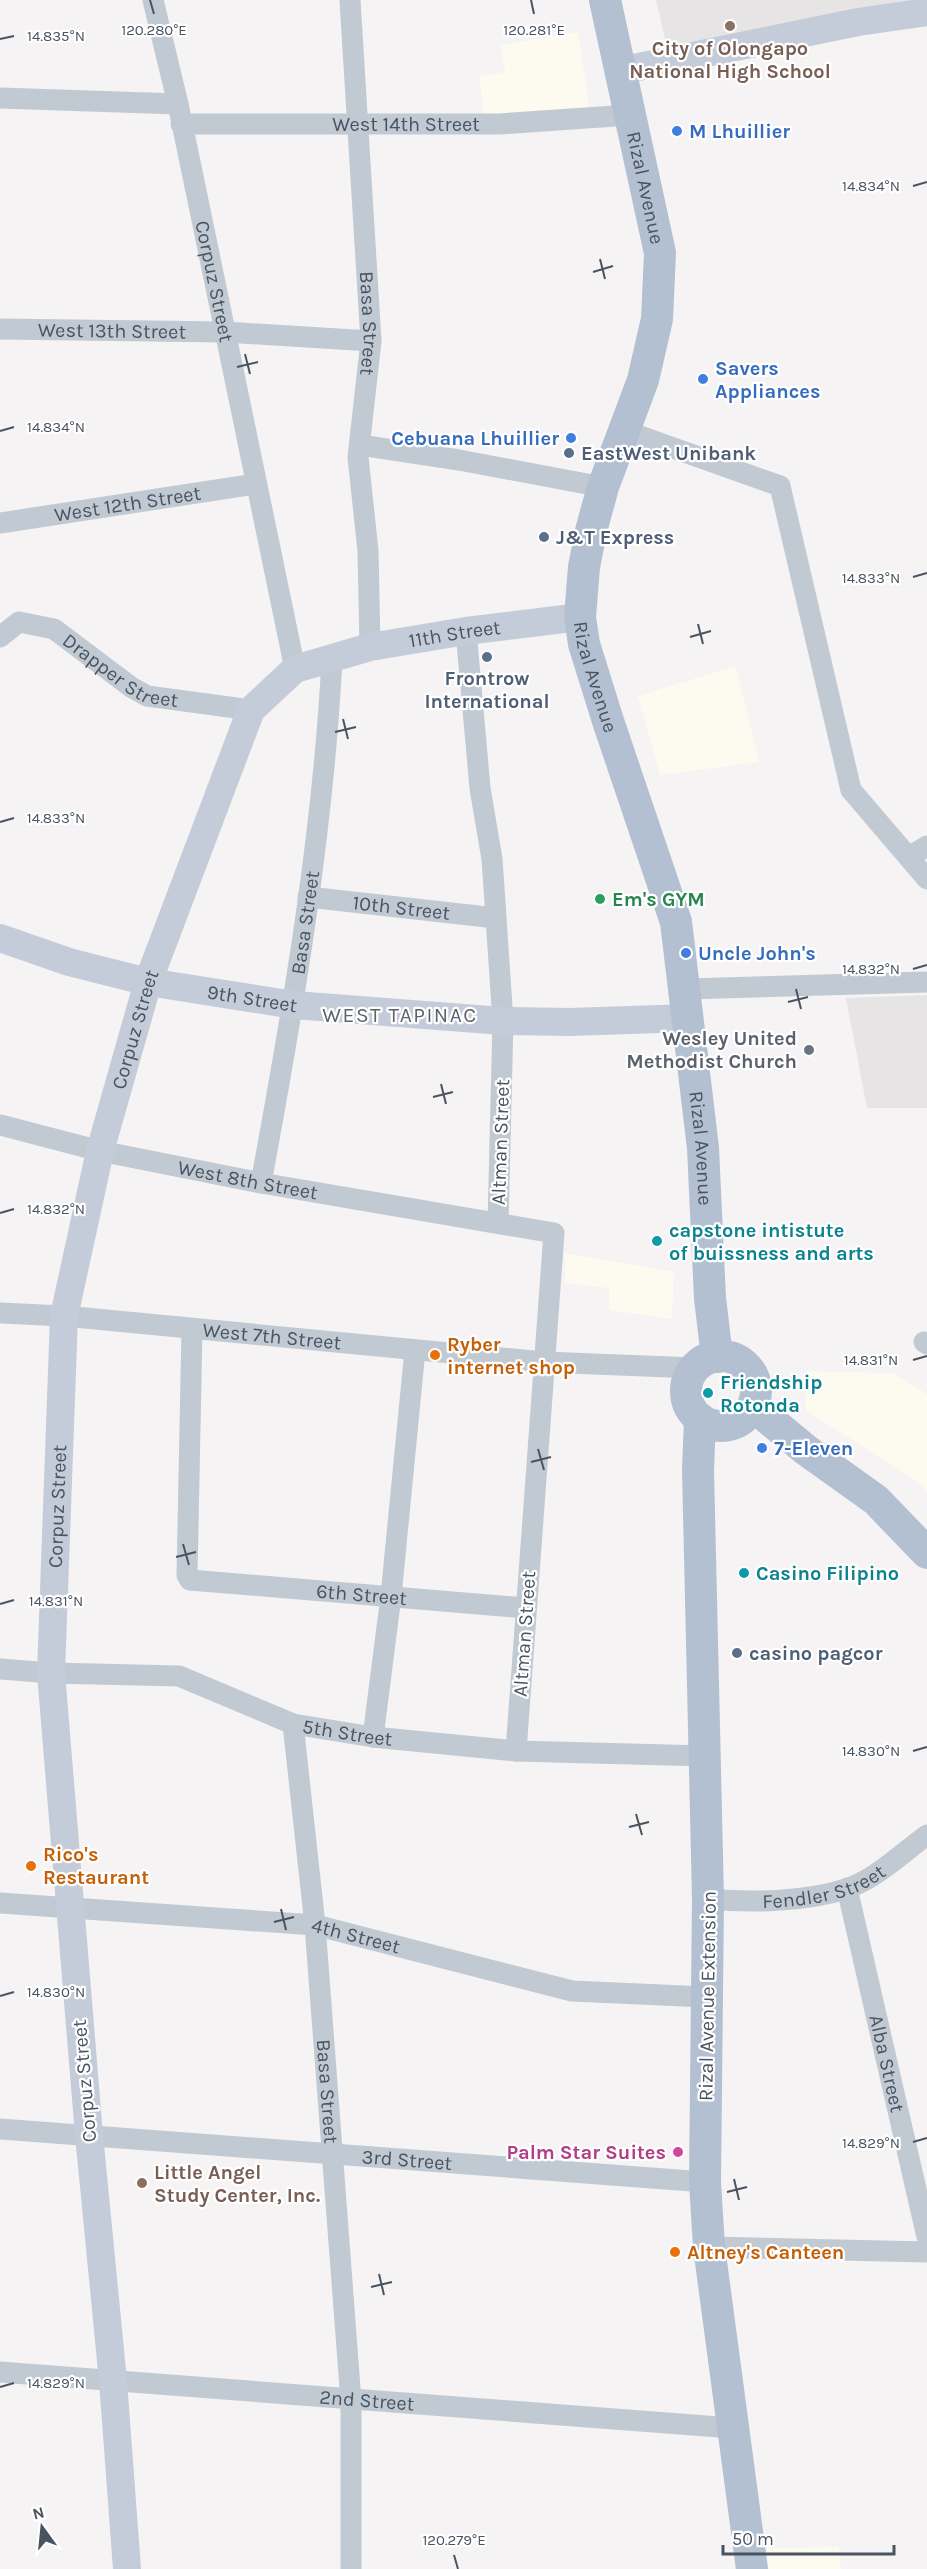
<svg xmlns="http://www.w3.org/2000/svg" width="927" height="2569" font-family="Karla,sans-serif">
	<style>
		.commercial { fill: #fdfaef }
		.education { fill: #e6e4e5 }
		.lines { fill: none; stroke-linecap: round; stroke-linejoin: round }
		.street { stroke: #c1c9d2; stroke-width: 21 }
		.secondary { stroke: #c4ccd9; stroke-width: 28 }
		.primary { stroke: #b3c0d1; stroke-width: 32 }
		.ticks { fill: none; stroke: #4a5461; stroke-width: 2 }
		.education-dot { fill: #8d6e63; stroke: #fff; stroke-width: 2 }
		.shop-dot { fill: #3f7fe0; stroke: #fff; stroke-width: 2 }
		.service-dot { fill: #5c6f8a; stroke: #fff; stroke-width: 2 }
		.leisure-dot { fill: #2e9e5b; stroke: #fff; stroke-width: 2 }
		.worship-dot { fill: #6b7280; stroke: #fff; stroke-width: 2 }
		.culture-dot { fill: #0f9aa8; stroke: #fff; stroke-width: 2 }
		.food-dot { fill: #e8710a; stroke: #fff; stroke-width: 2 }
		.hotel-dot { fill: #d1479c; stroke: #fff; stroke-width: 2 }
		.labels { text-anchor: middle; stroke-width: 4.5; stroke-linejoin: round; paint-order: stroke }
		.education-label { font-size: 20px; font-weight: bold; fill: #785e54; stroke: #fff }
		.street-label { font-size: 20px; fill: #4a5461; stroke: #fff }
		.shop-label { font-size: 20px; font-weight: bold; fill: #366cbe; stroke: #fff; text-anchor: start }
		.service-label { font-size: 20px; font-weight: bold; fill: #4e5e75; stroke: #fff; text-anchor: start }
		.leisure-label { font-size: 20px; font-weight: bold; fill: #27864d; stroke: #fff; text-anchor: start }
		.worship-label { font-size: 20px; font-weight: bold; fill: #5b616d; stroke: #fff; text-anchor: end }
		.culture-label { font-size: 20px; font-weight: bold; fill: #0d838f; stroke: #fff; text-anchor: start }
		.food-label { font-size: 20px; font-weight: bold; fill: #c56008; stroke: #fff; text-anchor: start }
		.hotel-label { font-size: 20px; font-weight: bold; fill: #b23c85; stroke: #fff; text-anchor: end }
		.neighbourhood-label { font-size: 21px; letter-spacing: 1.5px; fill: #5f6268; stroke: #fff }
		.ticks-label { font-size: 15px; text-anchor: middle; fill: #4a5461; stroke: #fff; stroke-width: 4.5; stroke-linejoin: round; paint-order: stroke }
	</style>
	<rect width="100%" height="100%" fill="#f5f3f3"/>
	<path class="commercial" d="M578,32L590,111L485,120L479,76L505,72L501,45Z
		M736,666L759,762L660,775L638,696Z
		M565,1253L674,1272L672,1319L609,1310V1288L565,1283Z
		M807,1371L893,1373L927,1394V1493L918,1482L805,1410Z
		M839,2547L841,2569H769L766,2548Z"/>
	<path class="education" d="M656,0H927L668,51Z
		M927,995V1108H867L846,998Z"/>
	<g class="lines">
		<g class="street">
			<path id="s1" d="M153,0L178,104L295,669"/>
			<path id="s2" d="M350,0L371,341L358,457L368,551L370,647"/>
			<path d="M0,98L178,104"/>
			<path id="s3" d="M181,124H499L630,115"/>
			<path id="s4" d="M0,329L224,332L371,341"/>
			<path d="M623,430L780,486L851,790L927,879"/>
			<path d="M360,445L459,460L603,487"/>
			<path id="s5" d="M0,523L256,484"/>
			<path d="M466,631L480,788L492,859L503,1021L498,1223"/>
			<path id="s6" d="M0,637L19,622L54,629L131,687L147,696L251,710"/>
			<path d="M909,857L927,846"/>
			<path id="s7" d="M308,897L496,918"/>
			<path d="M686,989L927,982"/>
			<path id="s8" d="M0,1125L100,1151L261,1183L554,1233L516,1751"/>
			<path id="s9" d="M261,1183C293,1010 323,835 332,659"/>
			<path id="s10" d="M0,1313L64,1316L544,1362L695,1368"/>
			<path id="s11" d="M192,1329L187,1575L190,1580L526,1608"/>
			<path d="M924,1342L927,1344"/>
			<path id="s12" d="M0,1669L51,1673L179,1676L293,1724L373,1737L516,1751L706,1756"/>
			<path id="s13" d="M293,1724L315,1925L351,2401V2569"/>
			<path d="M373,1737L391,1596L415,1350"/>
			<path id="s14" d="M847,1888L927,2237"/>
			<path id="s15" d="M708,1899C751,1903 804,1902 846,1889C876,1879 902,1853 927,1835"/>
			<path id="s16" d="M0,1903L315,1925L572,1991L706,1997"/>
			<path id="s17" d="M0,2129L705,2182"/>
			<path d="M709,2247L927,2252"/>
			<path id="s18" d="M0,2372L732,2428"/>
		</g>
		<g class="secondary">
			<path d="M619,71L858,22L927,12"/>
			<path id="s19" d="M0,938L69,962L148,982L294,1005L503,1021L570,1022L689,1018"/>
			<path id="s20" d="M127,2569L113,2381L89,2135L51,1673L64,1316L100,1151L148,982L251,710L295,669L370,647L466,631L580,617"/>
		</g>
		<g class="primary">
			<path id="s21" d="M605,0L660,253L657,319L643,380L603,487L591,531L584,567L580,617L584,644L608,721L676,922L703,1148L710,1298L717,1357"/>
			<circle cx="721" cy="1391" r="35"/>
			<path d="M753,1406L806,1450L876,1500L927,1553"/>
			<path d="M700,1419L698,1470L708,1899L705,2182L709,2247L752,2569"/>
		</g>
	</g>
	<path class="ticks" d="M150,0L154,14M531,0L534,14M0,39L14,36M913,186L927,182M600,259L605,279M593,272L613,266M245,354L250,374M237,367L258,362M0,431L14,427M913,577L927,573M698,624L703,644M690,637L711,631M343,719L348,739M335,732L356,727M0,822L14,818M913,969L927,965M796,989L801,1009M788,1002L808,997M441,1084L446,1104M433,1097L453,1092M0,1213L14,1209M913,1360L927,1356M538,1449L544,1470M531,1462L551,1457M183,1544L189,1565M176,1557L196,1552M0,1604L14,1600M913,1751L927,1747M636,1814L642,1835M629,1827L649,1822M281,1909L286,1930M274,1922L294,1917M0,1996L14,1992M913,2142L927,2138M734,2179L739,2200M727,2192L747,2187M379,2274L384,2295M371,2287L392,2282M0,2387L14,2383M454,2555L458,2569"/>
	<g class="education-dot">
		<circle cx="730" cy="26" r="6"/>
		<circle cx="142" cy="2183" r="6"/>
	</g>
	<g class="shop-dot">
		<circle cx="677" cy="131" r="6"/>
		<circle cx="703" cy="379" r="6"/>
		<circle cx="571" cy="438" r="6"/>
		<circle cx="686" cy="953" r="6"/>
		<circle cx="762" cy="1448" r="6"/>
	</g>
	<g class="service-dot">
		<circle cx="569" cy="453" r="6"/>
		<circle cx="544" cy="537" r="6"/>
		<circle cx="487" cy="657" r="6"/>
		<circle cx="737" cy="1653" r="6"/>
	</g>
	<circle class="leisure-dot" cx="600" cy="899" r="6"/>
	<circle class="worship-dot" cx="809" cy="1050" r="6"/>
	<g class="culture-dot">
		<circle cx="657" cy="1241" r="6"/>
		<circle cx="708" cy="1393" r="6"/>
		<circle cx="744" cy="1573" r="6"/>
	</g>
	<g class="food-dot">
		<circle cx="435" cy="1355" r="6"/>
		<circle cx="31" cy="1866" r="6"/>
		<circle cx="675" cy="2252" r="6"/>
	</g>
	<circle class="hotel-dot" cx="678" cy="2152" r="6"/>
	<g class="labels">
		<g class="education-label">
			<text x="730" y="55">City of Olongapo<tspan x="730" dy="23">National High School</tspan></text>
			<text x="154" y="2179" text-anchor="start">Little Angel<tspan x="154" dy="23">Study Center, Inc.</tspan></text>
		</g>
		<g class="street-label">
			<text dy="7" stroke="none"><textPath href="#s3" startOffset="225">West 14th Street</textPath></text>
			<text dy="7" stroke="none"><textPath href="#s21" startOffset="192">Rizal Avenue</textPath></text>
			<text dy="7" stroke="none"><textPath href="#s1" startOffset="288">Corpuz Street</textPath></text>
			<text dy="7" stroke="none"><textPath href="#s2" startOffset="324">Basa Street</textPath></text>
			<text dy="7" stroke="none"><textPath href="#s4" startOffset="112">West 13th Street</textPath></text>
			<text dy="7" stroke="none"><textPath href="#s5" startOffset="129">West 12th Street</textPath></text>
			<text dy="7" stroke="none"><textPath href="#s20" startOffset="2116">11th Street</textPath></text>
			<text dy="7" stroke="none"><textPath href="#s6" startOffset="140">Drapper Street</textPath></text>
			<text dy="7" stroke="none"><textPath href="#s21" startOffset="696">Rizal Avenue</textPath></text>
			<text dy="7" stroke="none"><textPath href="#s7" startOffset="94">10th Street</textPath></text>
			<text dy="7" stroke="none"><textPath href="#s9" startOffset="264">Basa Street</textPath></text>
			<text dy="7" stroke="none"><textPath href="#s19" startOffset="260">9th Street</textPath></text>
			<text dy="7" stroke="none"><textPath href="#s20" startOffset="1552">Corpuz Street</textPath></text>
			<text transform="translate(500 1142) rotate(-88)" y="7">Altman Street</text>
			<text dy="7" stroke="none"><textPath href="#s21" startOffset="1182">Rizal Avenue</textPath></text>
			<text dy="7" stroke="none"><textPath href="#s8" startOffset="254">West 8th Street</textPath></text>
			<text dy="7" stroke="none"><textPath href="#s10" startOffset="273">West 7th Street</textPath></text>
			<text dy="7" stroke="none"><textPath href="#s20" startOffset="1066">Corpuz Street</textPath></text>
			<text dy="7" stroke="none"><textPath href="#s11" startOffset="424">6th Street</textPath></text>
			<text transform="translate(524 1634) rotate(-86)" y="7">Altman Street</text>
			<text dy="7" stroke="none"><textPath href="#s12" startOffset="358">5th Street</textPath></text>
			<text dy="7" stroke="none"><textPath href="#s15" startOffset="118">Fendler Street</textPath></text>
			<text dy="7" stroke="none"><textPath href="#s16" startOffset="358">4th Street</textPath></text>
			<text transform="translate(707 1996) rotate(-89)" y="7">Rizal Avenue Extension</text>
			<text dy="7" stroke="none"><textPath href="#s14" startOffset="180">Alba Street</textPath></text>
			<text transform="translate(84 2081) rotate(-95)" y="7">Corpuz Street</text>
			<text dy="7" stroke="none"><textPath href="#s13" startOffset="369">Basa Street</textPath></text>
			<text dy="7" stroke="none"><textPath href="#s17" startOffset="408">3rd Street</textPath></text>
			<text dy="7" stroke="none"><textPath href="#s18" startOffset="368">2nd Street</textPath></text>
		</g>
		<g class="shop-label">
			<text x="689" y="138">M Lhuillier</text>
			<text x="715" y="375">Savers<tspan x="715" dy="23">Appliances</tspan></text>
			<text x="559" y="445" text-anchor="end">Cebuana Lhuillier</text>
			<text x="698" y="960">Uncle John's</text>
			<text x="774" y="1455">7-Eleven</text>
		</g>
		<g class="service-label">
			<text x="581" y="460">EastWest Unibank</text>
			<text x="556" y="544">J&amp;T Express</text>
			<text x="487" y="685" text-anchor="middle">Frontrow<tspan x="487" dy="23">International</tspan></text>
			<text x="749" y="1660">casino pagcor</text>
		</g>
		<g class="leisure-label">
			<text x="612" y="906">Em's GYM</text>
		</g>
		<g class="worship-label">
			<text x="797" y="1045">Wesley United<tspan x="797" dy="23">Methodist Church</tspan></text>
		</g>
		<g class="culture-label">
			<text x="669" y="1237">capstone intistute<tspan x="669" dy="23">of buissness and arts</tspan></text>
			<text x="720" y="1389">Friendship<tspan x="720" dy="23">Rotonda</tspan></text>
			<text x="756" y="1580">Casino Filipino</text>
		</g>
		<g class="food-label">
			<text x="447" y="1351">Ryber<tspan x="447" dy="23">internet shop</tspan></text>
			<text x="43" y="1861">Rico's<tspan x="43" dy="23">Restaurant</tspan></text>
			<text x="687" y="2259">Altney's Canteen</text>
		</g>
		<g class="hotel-label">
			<text x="666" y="2159">Palm Star Suites</text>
		</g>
		<g class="neighbourhood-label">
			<text x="400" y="1022">WEST TAPINAC</text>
		</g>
	</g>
	<g class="ticks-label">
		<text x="154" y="35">120.280°E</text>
		<text x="534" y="35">120.281°E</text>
		<text x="56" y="41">14.835°N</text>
		<text x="871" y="191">14.834°N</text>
		<text x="56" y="432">14.834°N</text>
		<text x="871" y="583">14.833°N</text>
		<text x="56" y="823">14.833°N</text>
		<text x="871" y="974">14.832°N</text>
		<text x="56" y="1214">14.832°N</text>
		<text x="871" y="1365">14.831°N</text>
		<text x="56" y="1606">14.831°N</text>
		<text x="871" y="1756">14.830°N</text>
		<text x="56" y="1997">14.830°N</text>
		<text x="871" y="2148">14.829°N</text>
		<text x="56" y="2388">14.829°N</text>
		<text x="454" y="2545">120.279°E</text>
	</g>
	<g transform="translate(42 2527) rotate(345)" stroke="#ffffff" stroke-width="4.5" paint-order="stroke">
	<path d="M0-4.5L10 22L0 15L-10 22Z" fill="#4a5461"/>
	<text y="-9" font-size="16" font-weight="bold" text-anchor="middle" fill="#4a5461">N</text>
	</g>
	<path d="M723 2545v9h171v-9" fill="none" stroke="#4a5461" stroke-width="3"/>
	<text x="732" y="2545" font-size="18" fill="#4a5461" stroke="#ffffff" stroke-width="4.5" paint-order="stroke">50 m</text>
</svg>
